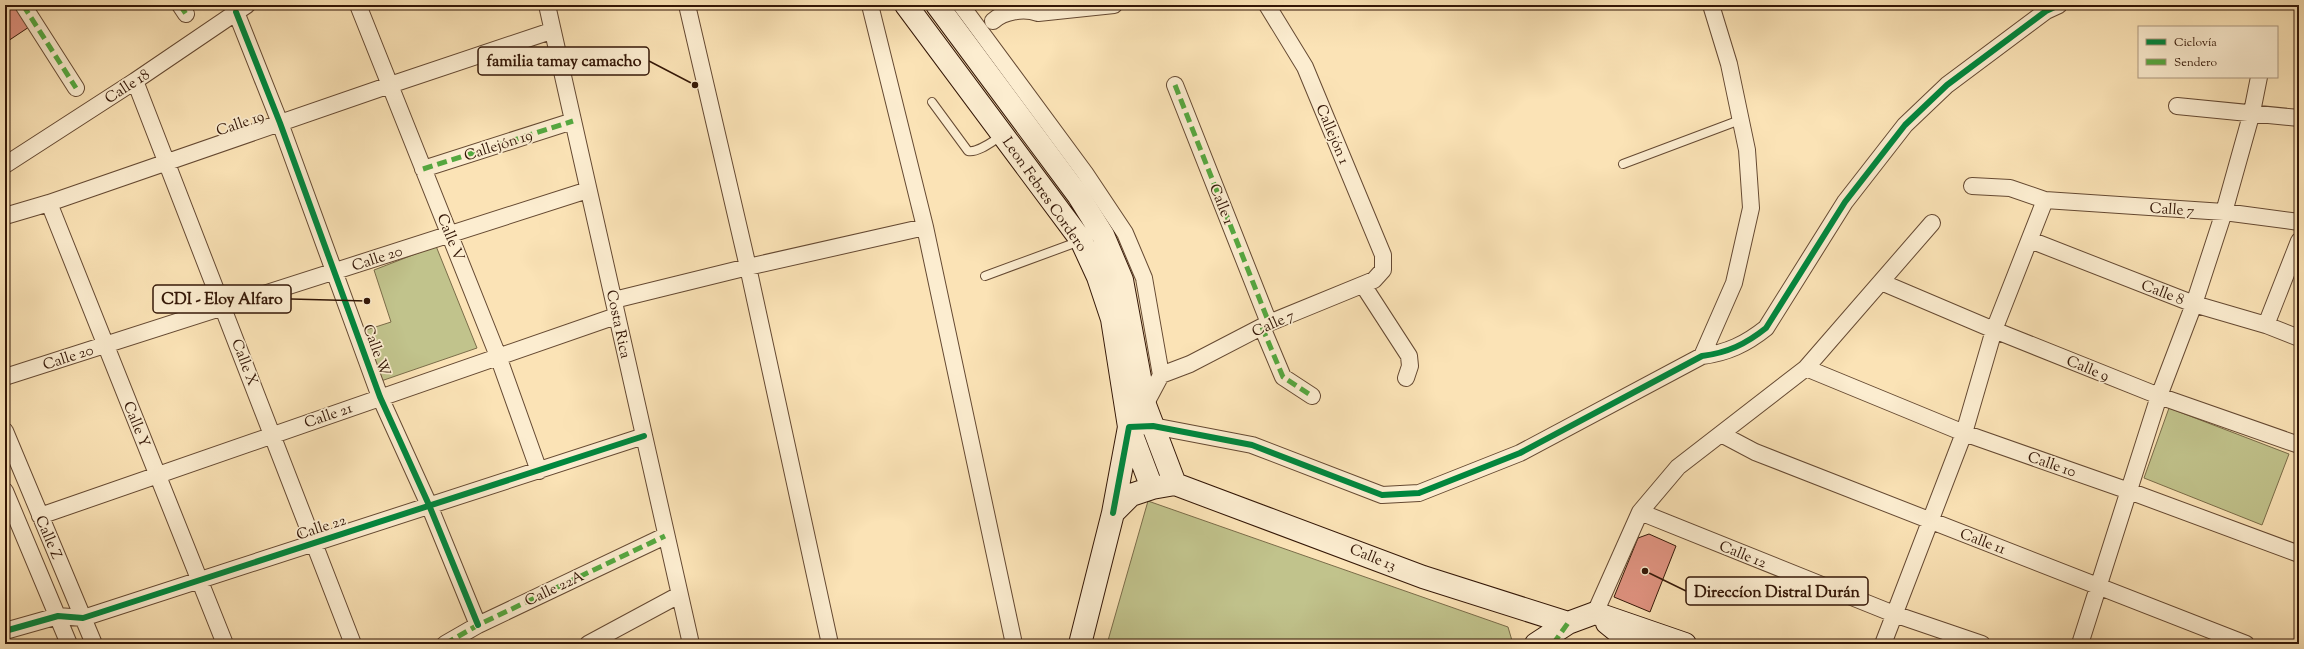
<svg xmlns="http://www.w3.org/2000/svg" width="2304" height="649" font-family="'Sorts Mill Goudy',serif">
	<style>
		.green { fill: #c1c38c; stroke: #7a6c49 }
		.building { fill: #e29482; stroke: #331606 }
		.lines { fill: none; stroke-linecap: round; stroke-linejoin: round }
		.lane-casing { stroke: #654932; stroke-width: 10 }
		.street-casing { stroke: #654932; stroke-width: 18 }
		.secondary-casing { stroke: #331606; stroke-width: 24 }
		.lane { stroke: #fcedd0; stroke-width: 8 }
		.street { stroke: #fcedd0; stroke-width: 16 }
		.secondary { stroke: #fcedd0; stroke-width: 22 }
		.quiet { stroke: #54a940; stroke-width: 5; stroke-dasharray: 10 5; stroke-linecap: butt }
		.cycleway-casing { stroke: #fcedd0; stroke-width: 8 }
		.cycleway { stroke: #00873e; stroke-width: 6 }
		.labels { text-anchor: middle; stroke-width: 3.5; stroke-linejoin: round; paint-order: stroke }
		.street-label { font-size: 15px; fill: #331606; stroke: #fcedd0 }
		.leader { fill: none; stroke: #331606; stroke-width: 1.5 }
		.callout-dot { fill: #331606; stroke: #fcedd0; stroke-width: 1.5 }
		.callout { fill: #fcedd0; stroke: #331606; stroke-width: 1.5 }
		.callout-label { font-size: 16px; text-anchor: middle; font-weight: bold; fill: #331606 }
	</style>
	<rect width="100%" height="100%" fill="#fbe3b6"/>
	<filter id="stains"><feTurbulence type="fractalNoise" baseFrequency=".005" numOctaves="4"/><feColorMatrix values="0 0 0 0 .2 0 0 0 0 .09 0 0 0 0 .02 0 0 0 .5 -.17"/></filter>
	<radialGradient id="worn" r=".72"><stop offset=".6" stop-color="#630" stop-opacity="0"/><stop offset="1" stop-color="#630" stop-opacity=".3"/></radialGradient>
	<path class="green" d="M436,246L477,348L381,381L360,332L391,322L374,270Z
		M2169,408L2289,454L2262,525L2144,478Z
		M1148,501L1508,627L1513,644H1107Z"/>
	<path class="building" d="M5,5H15L29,27L5,43Z
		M1649,534L1676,546L1650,612L1614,597L1638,538Z"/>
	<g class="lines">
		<g class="lane-casing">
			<path id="lane" d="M932,102L968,151C979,153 994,140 1003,135
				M1623,164L1740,120
				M985,276L1080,241"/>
		</g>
		<g class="street-casing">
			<path id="street" d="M23,5L76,88
				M180,5L186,14
				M358,5L498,356L539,471
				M547,5L691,644
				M687,5L748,267L830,644
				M870,5L925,227L1014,644
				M961,5L1085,173L1125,233L1144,278L1161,375L1145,405
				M236,12L280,123L380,397L429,505L478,625
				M993,21C1004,11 1024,8 1038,13L1114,5
				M135,81L353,644
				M1175,85L1269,323
				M2177,106L2299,118
				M5,165L135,81L247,5
				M423,169L573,121
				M1972,186L2010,188L2045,200L2224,212L2299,222
				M49,203L225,644
				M5,216L49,203L390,85L551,31
				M2030,240L2194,304L2266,325L2299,338
				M1881,282L1994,330L2159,396L2299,445
				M1363,285L1409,356L1410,366L1406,378
				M614,300L748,267L925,227
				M2266,325L2299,241
				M1262,327L1283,377L1312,396
				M1702,356L1734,283L1751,208L1747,150L1729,64L1711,5
				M1806,368L1964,433L2129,491L2299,554
				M1161,375L1190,364L1269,323L1374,280L1383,270V255L1305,67L1267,5
				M5,377L588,190
				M1129,427L1153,426L1252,445L1382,495L1419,493L1520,453L1702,356C1727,353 1746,344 1766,328L1845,202L1905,125L1947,85L2046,11L2059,5
				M5,431L94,644
				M1721,434L1755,452L2246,644
				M5,491L69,644
				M1640,512L1894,614L1982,644
				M40,516L616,316
				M1595,613L1640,512L1678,467L1806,368L1932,223
				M5,631L58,616L83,618L644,436
				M445,644L478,625L665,536
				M588,644L679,595
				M1883,644L1964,433L1994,330L2045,200
				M2080,644L2159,396L2194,304L2224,212L2252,112L2259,77"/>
		</g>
		<g class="secondary-casing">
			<path id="secondary" d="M906,5L1081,240L1098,277L1112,319L1129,427L1152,488
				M937,5L1078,195L1103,235L1122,280L1145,405L1175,484
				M1113,513L1129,427
				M1607,623L1633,644
				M1080,644L1113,513L1131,495L1152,488L1175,484L1423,577L1568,623
				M1536,644L1568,623L1595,613L1685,644"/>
		</g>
		<use href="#lane" class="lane"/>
		<use href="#street" class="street"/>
		<use href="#secondary" class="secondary"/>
		<path class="quiet" d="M23,5L76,88
			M180,5L186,14
			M359,7L364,5
			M1175,85L1269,323
			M423,169L573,121
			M1262,327L1283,377L1312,396
			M445,644L478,625L665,536
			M1553,644L1568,623"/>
		<g class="cycleway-casing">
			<path id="cycleway" d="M236,12L280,123L380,397L429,505L478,625
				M1113,513L1129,427L1153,426L1252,445L1382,495L1419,493L1520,453L1702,356C1727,353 1746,344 1766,328L1845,202L1905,125L1947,85L2046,11L2059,5
				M5,631L58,616L83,618L644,436"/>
		</g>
		<use href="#cycleway" class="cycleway"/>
	</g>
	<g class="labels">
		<g class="street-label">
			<text transform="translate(127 86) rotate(-33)" y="5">Calle 18</text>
			<text transform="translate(240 123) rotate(-19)" y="5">Calle 19</text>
			<text transform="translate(1333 134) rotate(67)" y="5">Callejón 1</text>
			<text transform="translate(498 145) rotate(-18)" y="5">Callejón 19</text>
			<text transform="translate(1045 194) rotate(55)" y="5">Leon Febres Cordero</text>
			<text transform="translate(1222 204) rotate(68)" y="5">Calle 1</text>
			<text transform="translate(2172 209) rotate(4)" y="5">Calle 7</text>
			<text transform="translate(451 237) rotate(68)" y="5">Calle V</text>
			<text transform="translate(377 258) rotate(-18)" y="5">Calle 20</text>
			<text transform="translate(2163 292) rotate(21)" y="5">Calle 8</text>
			<text transform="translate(1273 323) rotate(-24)" y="5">Calle 7</text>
			<text transform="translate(619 324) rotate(78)" y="5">Costa Rica</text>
			<text transform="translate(377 350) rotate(70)" y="5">Calle W</text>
			<text transform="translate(68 357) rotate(-18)" y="5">Calle 20</text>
			<text transform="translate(245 362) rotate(69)" y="5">Calle X</text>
			<text transform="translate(2088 368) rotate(22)" y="5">Calle 9</text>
			<text transform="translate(328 415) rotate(-19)" y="5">Calle 21</text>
			<text transform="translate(137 424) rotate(68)" y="5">Calle Y</text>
			<text transform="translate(2052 464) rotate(19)" y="5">Calle 10</text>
			<text transform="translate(321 527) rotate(-18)" y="5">Calle 22</text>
			<text transform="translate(49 537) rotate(67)" y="5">Calle Z</text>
			<text transform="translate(1983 541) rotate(21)" y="5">Calle 11</text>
			<text transform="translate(1743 554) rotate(22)" y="5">Calle 12</text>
			<text transform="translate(1373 557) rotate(22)" y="5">Calle 13</text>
			<text transform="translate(554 588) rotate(-25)" y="5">Calle 22A</text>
		</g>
	</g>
	<path class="leader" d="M695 85L649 61M367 301L291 299M1645 571L1686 591"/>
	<g class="callout-dot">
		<circle cx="695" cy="85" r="4"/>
		<circle cx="367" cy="301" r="4"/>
		<circle cx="1645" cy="571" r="4"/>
	</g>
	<g class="callout">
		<rect x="478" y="47" width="171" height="28" rx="4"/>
		<rect x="153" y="285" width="138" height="28" rx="4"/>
		<rect x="1686" y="577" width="182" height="28" rx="4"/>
	</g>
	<g class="callout-label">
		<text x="564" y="66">familia tamay camacho</text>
		<text x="222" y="304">CDI - Eloy Alfaro</text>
		<text x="1777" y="597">Direccíon Distral Durán</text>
	</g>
	<rect width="2304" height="649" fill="none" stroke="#fbe3b6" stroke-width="20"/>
	<rect x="6" y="6" width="2292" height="637" fill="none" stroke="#331606" stroke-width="2"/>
	<rect x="10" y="10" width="2284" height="629" fill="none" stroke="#331606"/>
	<rect x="2138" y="26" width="140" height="52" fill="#fcedd0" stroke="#ac977f"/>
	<rect x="2146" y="39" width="20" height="6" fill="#00873e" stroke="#ac977f"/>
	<text x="2174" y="46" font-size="12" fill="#331606">Ciclovía</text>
	<rect x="2146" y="59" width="20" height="6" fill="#54a940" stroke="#ac977f"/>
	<text x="2174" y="66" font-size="12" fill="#331606">Sendero</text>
	<rect width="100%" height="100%" filter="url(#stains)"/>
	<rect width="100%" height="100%" fill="url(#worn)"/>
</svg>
